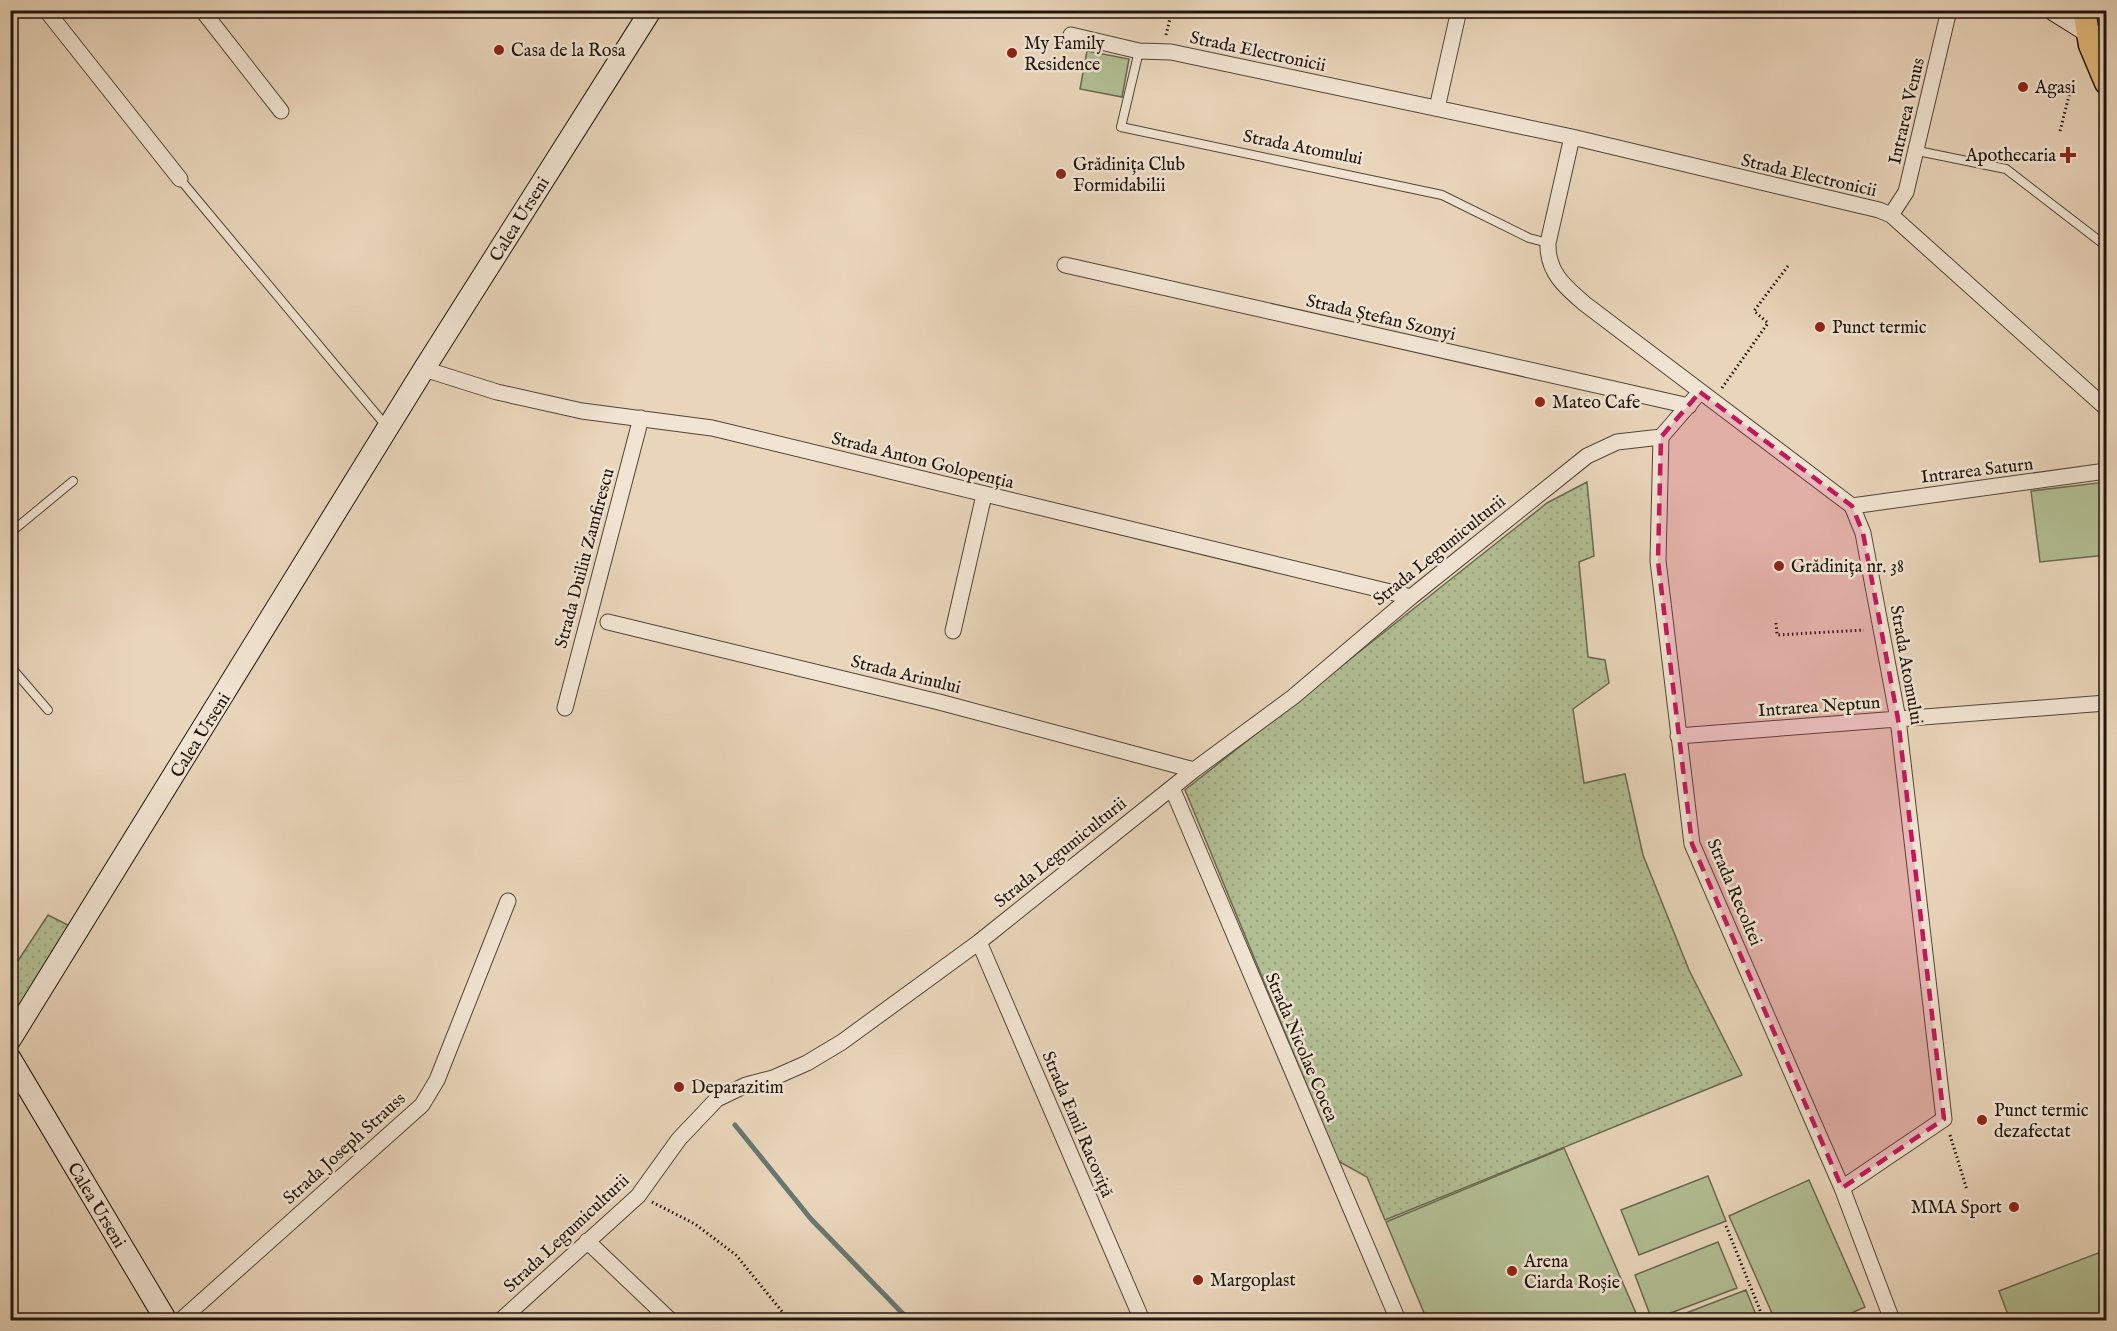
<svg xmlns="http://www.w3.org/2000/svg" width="2117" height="1331" font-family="'IM FELL English',serif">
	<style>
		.grass { fill: url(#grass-dots); stroke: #686a50; stroke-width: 1.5 }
		.green { fill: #b2be93; stroke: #686a50; stroke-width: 1.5 }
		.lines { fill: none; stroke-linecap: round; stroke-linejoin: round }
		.stream { stroke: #677770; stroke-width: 5 }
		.lane-casing { stroke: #514538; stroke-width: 10 }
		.street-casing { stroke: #514538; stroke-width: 17 }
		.secondary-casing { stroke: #1e150c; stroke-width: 23 }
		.primary-casing { stroke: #1e150c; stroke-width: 25 }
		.path { stroke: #1e150c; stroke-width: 3; stroke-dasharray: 1.5 3; stroke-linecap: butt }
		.lane { stroke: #f1e4d2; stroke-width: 8 }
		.street { stroke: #f1e4d2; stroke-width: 15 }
		.secondary { stroke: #f1e4d2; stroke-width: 21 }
		.primary { stroke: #e4ba7d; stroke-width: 22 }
		.marked { fill: #c2185b; fill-opacity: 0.2; stroke: #c2185b; stroke-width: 4.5; stroke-dasharray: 12 8; stroke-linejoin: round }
		.poi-dot { fill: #8f2418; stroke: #f1e4d2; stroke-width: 2 }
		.labels { text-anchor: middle; stroke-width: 5; stroke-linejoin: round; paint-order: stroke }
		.poi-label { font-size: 18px; fill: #1e150c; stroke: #f1e4d2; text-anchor: start }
		.street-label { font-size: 18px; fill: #1e150c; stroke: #f1e4d2 }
	</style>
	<defs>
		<pattern id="grass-dots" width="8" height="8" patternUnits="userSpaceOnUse" patternTransform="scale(1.5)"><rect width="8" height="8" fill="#b2be93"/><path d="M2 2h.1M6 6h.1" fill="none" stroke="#99a27e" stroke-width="1.8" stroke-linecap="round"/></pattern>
	</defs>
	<rect width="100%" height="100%" fill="#e9d5ba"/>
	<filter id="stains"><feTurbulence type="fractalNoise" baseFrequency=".00333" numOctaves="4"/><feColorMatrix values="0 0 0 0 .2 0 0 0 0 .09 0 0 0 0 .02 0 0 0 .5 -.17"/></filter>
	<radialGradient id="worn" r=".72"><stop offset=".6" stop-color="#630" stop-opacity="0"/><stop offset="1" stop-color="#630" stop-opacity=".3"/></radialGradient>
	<path class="grass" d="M1587,482L1594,556L1579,562L1588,657L1605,660L1609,683L1573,709L1584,783L1625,774L1643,855L1689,970L1742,1075L1385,1220L1367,1177L1338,1161L1185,790L1547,503Z
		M48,915L72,927L11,1025L10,973Z"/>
	<path class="green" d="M1087,51L1129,59L1122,97L1080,89Z
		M2106,482V555L2040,562L2031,491Z
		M1564,1148L1639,1320H1427L1386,1222Z
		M1708,1176L1726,1221L1639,1255L1621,1210Z
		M1809,1180L1865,1307L1836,1320H1775L1729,1216Z
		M1718,1242L1737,1288L1652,1320L1635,1275Z
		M2106,1250V1320H2010L1999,1291Z
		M1746,1290L1758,1320H1668Z"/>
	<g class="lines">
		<path class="stream" d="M735,1125L811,1219L909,1320"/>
		<g class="lane-casing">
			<path id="lane" d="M1139,51L1121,127L1442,195L1529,238L1548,243
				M1918,151L2006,169L2106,246
				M184,184L387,427
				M10,533L73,481
				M10,666L48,710"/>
		</g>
		<g class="street-casing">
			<path id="street" d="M46,10L180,179
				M202,10L281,111
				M1071,35L1139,51L1171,52L1572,137L1879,210L1891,215L2106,408
				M1437,108L1459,10
				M1572,137L1548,243C1547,272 1565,287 1585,304L1852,506L1863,533L1898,719L1944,1119L1842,1188
				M1891,215L1906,192L1949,10
				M1065,265L1689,406
				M424,369L497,392L582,411L712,428L1411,597
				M1700,392L1661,437L1658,561L1692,844L1842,1188L1892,1320
				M1852,506L2106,471
				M608,622L939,702L1194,770
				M953,631L984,495
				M565,708L641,418
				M1678,736L2106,703
				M1172,788L1398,1320
				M979,942L1142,1320
				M587,1241L670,1320
				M181,1320L422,1105L437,1080L508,901
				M501,1320L638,1196L679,1139L717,1099L746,1085L773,1078L807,1063L842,1042L979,942L1194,770L1293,697L1411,597L1587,456L1617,442L1661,437"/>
		</g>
		<g class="secondary-casing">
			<path id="secondary" d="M2054,10L2086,30
				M10,1040L424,369L651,10
				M10,1058L166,1320"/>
		</g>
		<g class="primary-casing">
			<path id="primary" d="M2084,10L2090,45L2106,83"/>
		</g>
		<path class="path" d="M1166,35L1172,10
			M2060,131L2070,92
			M1722,388L1768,323L1754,311L1788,266
			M1776,623L1777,635L1864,630
			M1950,1135L1967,1190
			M652,1202L695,1224L736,1255L789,1320
			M1726,1226L1764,1320"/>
		<use href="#lane" class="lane"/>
		<use href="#street" class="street"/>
		<use href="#secondary" class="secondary"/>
		<use href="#primary" class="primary"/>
	</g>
	<path class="marked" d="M1700,392L1852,506L1863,533L1898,719L1944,1119L1842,1188L1692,844L1658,561L1661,437Z"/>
	<g class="poi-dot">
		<circle cx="499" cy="50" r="6"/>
		<circle cx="1012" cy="53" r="6"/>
		<circle cx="2023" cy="87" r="6"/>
		<path d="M2065 146h6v6h6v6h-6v6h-6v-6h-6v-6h6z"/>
		<circle cx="1061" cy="174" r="6"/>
		<circle cx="1820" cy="327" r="6"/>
		<circle cx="1540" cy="402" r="6"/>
		<circle cx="1779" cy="566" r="6"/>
		<circle cx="679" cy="1087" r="6"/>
		<circle cx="1982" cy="1120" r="6"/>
		<circle cx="2014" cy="1207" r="6"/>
		<circle cx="1512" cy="1271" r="6"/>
		<circle cx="1198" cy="1280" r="6"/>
	</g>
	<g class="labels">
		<g class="poi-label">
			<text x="1024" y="49">My Family<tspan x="1024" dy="21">Residence</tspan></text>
			<text x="511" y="56">Casa de la Rosa</text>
			<text x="2035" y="93">Agasi</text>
			<text x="2056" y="161" text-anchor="end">Apothecaria</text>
			<text x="1073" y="170">Grădinița Club<tspan x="1073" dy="21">Formidabilii</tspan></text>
			<text x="1832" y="333">Punct termic</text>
			<text x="1552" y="408">Mateo Cafe</text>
			<text x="1791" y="572">Grădinița nr. 38</text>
			<text x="691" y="1093">Deparazitim</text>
			<text x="1994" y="1116">Punct termic<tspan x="1994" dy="21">dezafectat</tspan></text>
			<text x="2002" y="1213" text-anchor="end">MMA Sport</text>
			<text x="1524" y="1267">Arena<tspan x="1524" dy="21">Ciarda Roșie</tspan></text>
			<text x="1210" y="1286">Margoplast</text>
		</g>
		<g class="street-label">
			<text transform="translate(1258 51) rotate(12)" y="6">Strada Electronicii</text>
			<text transform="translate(1906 111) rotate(-77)" y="6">Intrarea Venus</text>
			<text transform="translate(1303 147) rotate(11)" y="6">Strada Atomului</text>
			<text transform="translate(1809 175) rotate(13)" y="6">Strada Electronicii</text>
			<text transform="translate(519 219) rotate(-58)" y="6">Calea Urseni</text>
			<text transform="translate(1381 317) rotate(13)" y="6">Strada Ștefan Szonyi</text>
			<text transform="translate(923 460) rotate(14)" y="6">Strada Anton Golopenția</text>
			<text transform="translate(1977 470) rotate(-7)" y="6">Intrarea Saturn</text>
			<text transform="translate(1439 550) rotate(-39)" y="6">Strada Legumiculturii</text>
			<text transform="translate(584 558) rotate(-75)" y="6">Strada Duiliu Zamfirescu</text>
			<text transform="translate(1907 665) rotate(80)" y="6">Strada Atomului</text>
			<text transform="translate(906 674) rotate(14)" y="6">Strada Arinului</text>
			<text transform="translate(1819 706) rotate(-4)" y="6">Intrarea Neptun</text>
			<text transform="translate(200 735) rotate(-58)" y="6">Calea Urseni</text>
			<text transform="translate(1060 852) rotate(-39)" y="6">Strada Legumiculturii</text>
			<text transform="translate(1735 892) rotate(67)" y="6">Strada Recoltei</text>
			<text transform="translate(1302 1047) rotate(67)" y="6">Strada Nicolae Cocea</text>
			<text transform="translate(1078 1124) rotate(67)" y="6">Strada Emil Racoviță</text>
			<text transform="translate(344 1148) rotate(-42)" y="6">Strada Joseph Strauss</text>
			<text transform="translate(97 1205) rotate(59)" y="6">Calea Urseni</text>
			<text transform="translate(566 1233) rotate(-43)" y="6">Strada Legumiculturii</text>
		</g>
	</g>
	<rect width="2117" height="1331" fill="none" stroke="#e9d5ba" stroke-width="36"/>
	<rect x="12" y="12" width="2093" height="1307" fill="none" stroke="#1e150c" stroke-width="3"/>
	<rect x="18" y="18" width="2081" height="1295" fill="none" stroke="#1e150c" stroke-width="1.5"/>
	<rect width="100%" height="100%" filter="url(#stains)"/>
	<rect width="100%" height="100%" fill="url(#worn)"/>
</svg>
